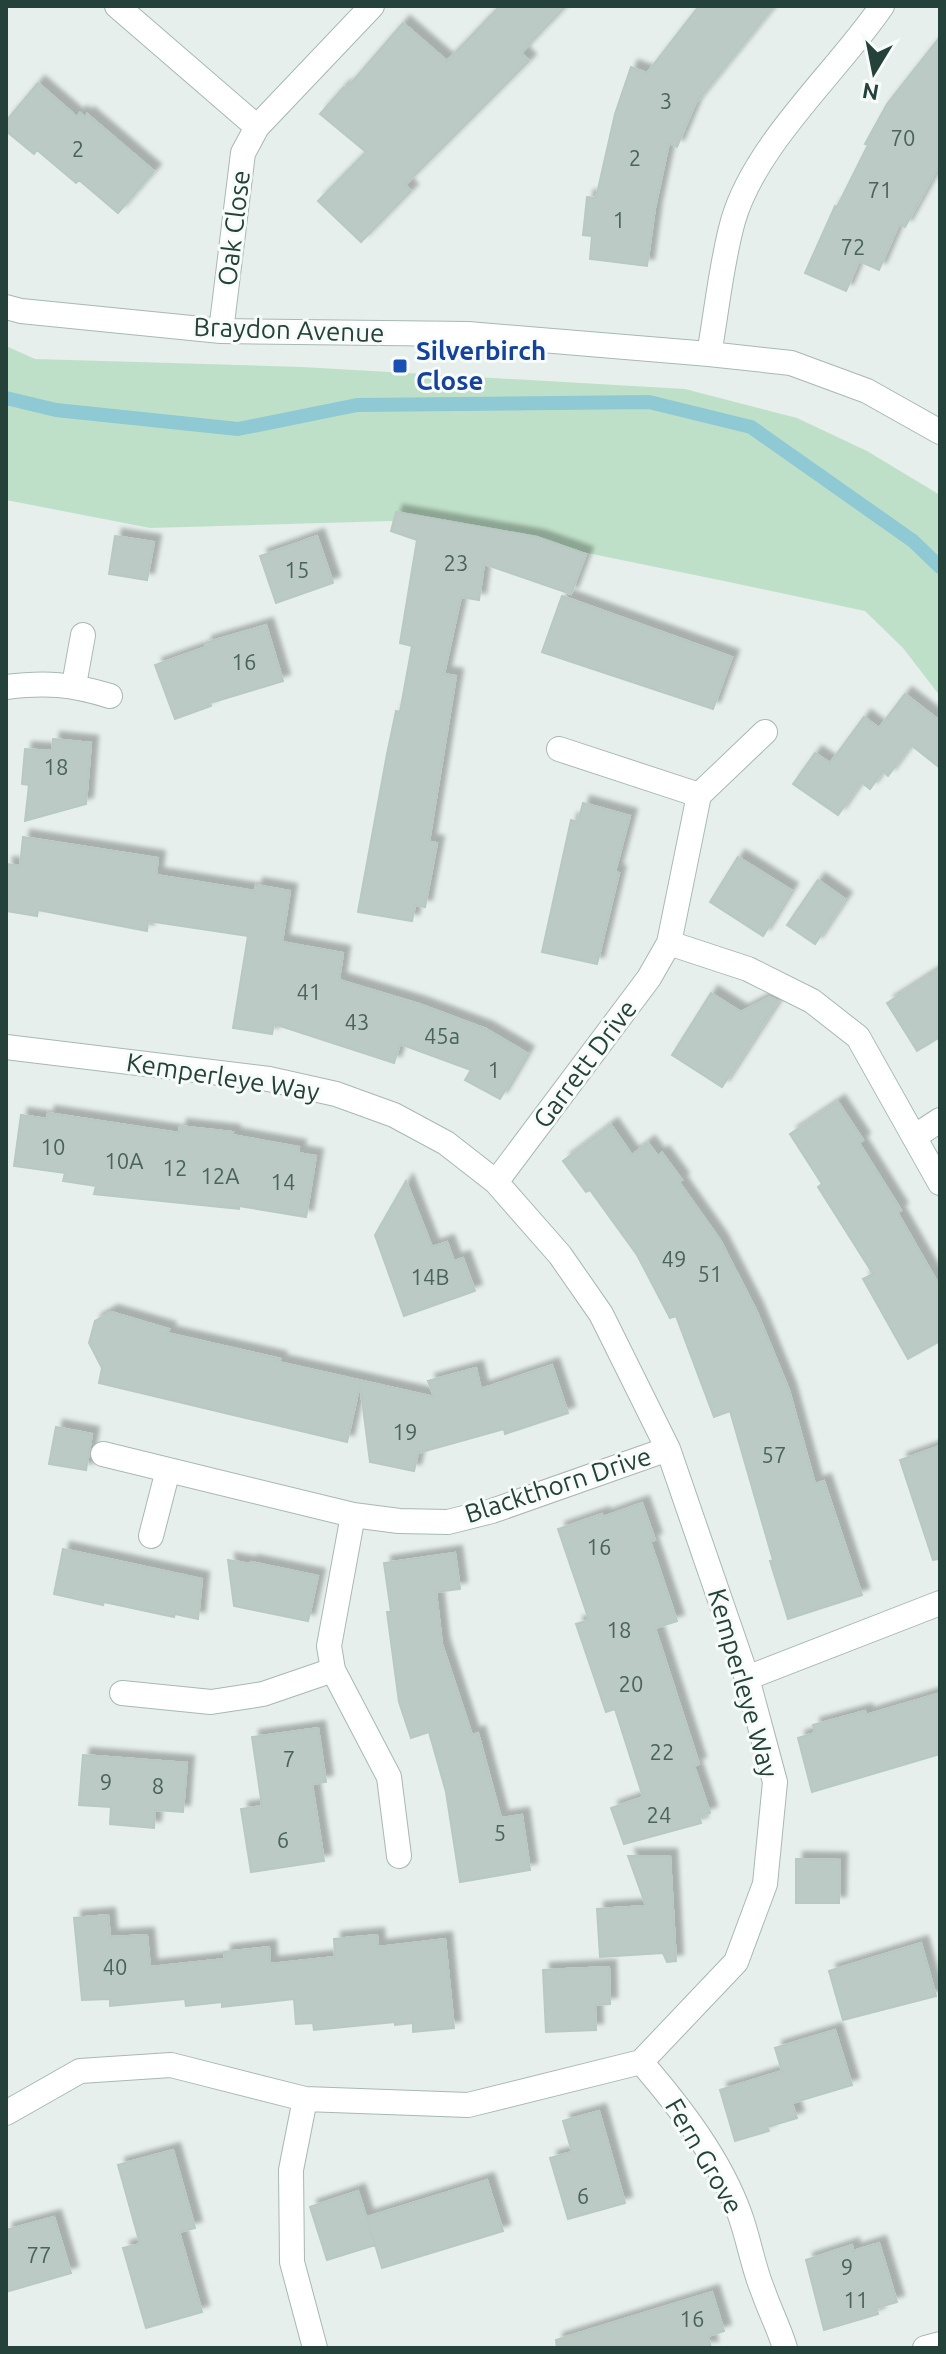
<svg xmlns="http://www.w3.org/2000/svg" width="946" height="2354" font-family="Ubuntu,sans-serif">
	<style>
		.green { fill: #bfe0c8 }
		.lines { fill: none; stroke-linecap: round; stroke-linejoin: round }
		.stream { stroke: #8ec9d4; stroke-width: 14 }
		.building { fill: #bbcac4; stroke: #b8c9c2; stroke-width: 2; filter: url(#shadow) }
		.minor-casing { stroke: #a8b8b2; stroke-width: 26 }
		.minor { stroke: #fff; stroke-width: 24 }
		.transit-dot { fill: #1a4fb4; stroke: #f7fbf9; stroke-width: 3 }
		.labels { text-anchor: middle; stroke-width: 6; stroke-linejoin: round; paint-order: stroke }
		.number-label { font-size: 22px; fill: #4a645c }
		.street-label { font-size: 26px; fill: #24423a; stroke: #f7fbf9 }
		.transit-label { font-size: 26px; font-weight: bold; fill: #164399; stroke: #f7fbf9; text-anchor: start }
	</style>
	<defs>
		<filter id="shadow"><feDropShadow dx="7" dy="-7" stdDeviation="2" flood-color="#0004"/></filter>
	</defs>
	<rect width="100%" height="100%" fill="#e6efeb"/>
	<path class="green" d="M6,346L35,359L302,367L685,389L797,418L867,451L940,495V696L903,648L865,611L724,581L427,520L150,528L6,500Z"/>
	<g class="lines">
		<path class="stream" d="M6,398L56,410L238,429L357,405L649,402L751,427L913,541L940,567"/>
	</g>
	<path class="building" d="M500,6H566L521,53L529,61L405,185L411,191L361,242L318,201L366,152L320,114L344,87L346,89L403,23L447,61Z
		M699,6H774L695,104L677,147L669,143L655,208L647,266L590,259L592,236L583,235L587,197L596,198L615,114L631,67L647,73Z
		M940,37V163L905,227L899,224L879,270L859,261L846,291L805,273L835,206L837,207L868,145L865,144L887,104Z
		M38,83L77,117L80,113L85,117L87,114L154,171L118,213L79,180L76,183L37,150L34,154L6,131V121Z
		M396,512L537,537L586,554L571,594L484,564L479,600L461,597L444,674L456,676L429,842L437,843L425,907L415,905L412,921L358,912L387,754L396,711L400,712L412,646L400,643L417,540L391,531Z
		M115,536L154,542L147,580L109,574Z
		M317,536L333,583L276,603L260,556Z
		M562,596L732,657L713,709L542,652Z
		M266,625L283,681L210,703L211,706L175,719L155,665L206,647L205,643Z
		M905,694L940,721V768L911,745L888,776L883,771L870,789L861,782L838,815L793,784L815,753L830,763L864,717L879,728Z
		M53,739L91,743L86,804L25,821L29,785L22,784L25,749L52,751Z
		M583,803L630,816L615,872L619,873L597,964L542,952L571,820L578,822Z
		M23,837L158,858L156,875L255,891L256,885L290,891L282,942L343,953L339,980L419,1004L486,1029L527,1053L500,1099L465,1080L471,1070L400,1044L394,1063L274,1024L272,1034L233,1028L248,936L148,921L147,931L38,910L37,916L6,911V864L20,866Z
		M738,857L791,890L763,936L710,902Z
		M818,880L845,899L815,944L787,925Z
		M940,969V1037L917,1051L887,1003Z
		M711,993L741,1012L770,997L778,1001L722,1087L672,1055Z
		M838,1102L863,1140L859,1143L901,1210L897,1212L940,1287V1341L908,1359L863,1279L873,1274L818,1187L822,1184L790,1134Z
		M48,1113L179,1133L180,1126L233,1132L232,1135L299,1147L298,1153L316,1156L306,1217L239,1206V1209L94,1194L96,1186L63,1181L65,1173L14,1166L21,1115L47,1119Z
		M611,1125L632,1155L648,1143L658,1156L662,1153L682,1180L679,1182L720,1240L756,1310L789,1390L815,1484L824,1481L862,1595L788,1619L770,1561L773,1560L730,1411L714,1417L676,1316L670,1318L637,1255L590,1190L586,1192L563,1161Z
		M406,1181L432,1247L447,1242L454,1261L463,1258L475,1291L404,1316L375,1235Z
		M111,1312L169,1329L167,1333L281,1359L274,1361L434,1397L428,1381L476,1368L481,1389L552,1365L568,1413L505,1434L504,1429L418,1453L414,1471L370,1462L360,1384L347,1442L99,1383L102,1368L89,1343L95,1321Z
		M56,1427L92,1434L86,1470L49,1464Z
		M940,1446V1559L933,1560L900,1460Z
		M642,1503L655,1540L650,1541L677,1621L655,1628L699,1764L694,1766L710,1813L699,1817L701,1823L624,1844L611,1808L643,1797L615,1709L606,1712L576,1624L589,1620L558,1529L602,1514L603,1517Z
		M63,1549L202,1579L198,1619L175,1614L174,1617L104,1602L103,1605L54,1594Z
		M455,1553L460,1589L436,1592L442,1644L472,1735L478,1733L501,1818L522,1815L530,1870L460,1882L446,1792L429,1732L411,1738L399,1702L387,1612H391L384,1563Z
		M228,1560L251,1564V1562L318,1576L308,1621L234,1606Z
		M940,1693V1754L812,1792L798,1738L815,1733L813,1725L865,1711L866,1715Z
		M318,1728L326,1782L312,1784L324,1861L251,1872L241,1809L262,1806L252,1737Z
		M83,1755L187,1763L183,1812L155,1810L154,1828L110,1824L111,1807L79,1805Z
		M628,1856H670L676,1961L667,1962L663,1953L600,1957L597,1909L646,1906Z
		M796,1859L840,1860L839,1903H796Z
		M108,1915L110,1937L147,1935L150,1967L225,1959L224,1952L269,1947L270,1964L335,1957L334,1939L377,1935L378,1947L445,1939L454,2028L413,2032V2023L395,2025V2022L314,2030L313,2023L296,2024L294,1999L222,2007V2002L186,2006L185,1999L110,2006V1999L82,2000L74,1918Z
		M921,1943L936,1996L843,2020L829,1971Z
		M609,1967L610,2004L595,2005L596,2030L546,2032L543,1970Z
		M835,2030L852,2085L792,2103L797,2118L767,2127L769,2131L735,2141L720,2090L782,2071L775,2048Z
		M599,2111L625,2203L568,2219L550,2158L572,2152L563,2121Z
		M173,2150L195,2228L179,2232L202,2312L146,2328L123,2248L140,2244L118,2165Z
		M487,2180L503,2231L382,2268L367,2217Z
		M358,2191L375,2245L327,2260L310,2207Z
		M54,2217L71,2273L6,2292V2230Z
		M879,2243L897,2302L876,2308L878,2314L824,2330L806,2260L852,2245L853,2251Z
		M712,2292L724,2331L708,2336L711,2348H557L556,2340Z"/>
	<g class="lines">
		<g class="minor-casing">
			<path id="minor" d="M117,6L257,127
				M6,307L21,311L221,331L468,334L709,354L791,363L867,391L940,432
				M221,331L243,153L257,127L372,6
				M709,354C717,310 721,264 733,221C755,144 837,72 882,6
				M74,685L83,635
				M6,687C46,682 71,684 110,696
				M559,749L699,795
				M669,943L699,795L765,732
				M6,1047L269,1079L336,1094L394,1115L446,1143L496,1182L560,1255L601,1314L668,1449L747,1678L775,1782L765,1884L736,1962L641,2062L468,2105L305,2099L171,2065L80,2071L6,2113
				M914,1137L940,1120
				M496,1182L649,978L669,943L748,969L812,1001L858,1037L940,1183
				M103,1454L353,1515L399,1521L448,1522L492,1511L668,1449
				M353,1515L329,1646L333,1670L389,1777L399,1856
				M151,1536L168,1470
				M747,1678L940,1603
				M122,1693L211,1702L263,1694L333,1670
				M641,2062C680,2107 720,2159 740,2215C749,2240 753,2267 763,2291C770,2311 779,2328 785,2348
				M305,2099L291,2170L292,2262L315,2348
				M925,2348L940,2344"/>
		</g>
		<use href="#minor" class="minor"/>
	</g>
	<rect class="transit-dot" x="392" y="358" width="16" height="16" rx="4"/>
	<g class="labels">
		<g class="number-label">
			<text x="666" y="109">3</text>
			<text x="903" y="146">70</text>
			<text x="78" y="157">2</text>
			<text x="635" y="166">2</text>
			<text x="880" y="198">71</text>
			<text x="619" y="228">1</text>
			<text x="853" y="255">72</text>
			<text x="456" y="571">23</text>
			<text x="297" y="578">15</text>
			<text x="244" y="670">16</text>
			<text x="56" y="775">18</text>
			<text x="309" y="1000">41</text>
			<text x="357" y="1030">43</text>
			<text x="442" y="1044">45a</text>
			<text x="494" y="1078">1</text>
			<text x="53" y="1155">10</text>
			<text x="124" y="1169">10A</text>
			<text x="175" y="1176">12</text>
			<text x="220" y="1184">12A</text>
			<text x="283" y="1190">14</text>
			<text x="674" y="1267">49</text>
			<text x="710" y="1282">51</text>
			<text x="430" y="1285">14B</text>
			<text x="405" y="1440">19</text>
			<text x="774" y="1463">57</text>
			<text x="599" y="1555">16</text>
			<text x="619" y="1638">18</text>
			<text x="631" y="1692">20</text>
			<text x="662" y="1760">22</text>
			<text x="289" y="1767">7</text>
			<text x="106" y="1790">9</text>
			<text x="158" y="1794">8</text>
			<text x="659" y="1823">24</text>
			<text x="500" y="1841">5</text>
			<text x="283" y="1848">6</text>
			<text x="115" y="1975">40</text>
			<text x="583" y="2204">6</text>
			<text x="39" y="2263">77</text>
			<text x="847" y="2275">9</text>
			<text x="856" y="2308">11</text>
			<text x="692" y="2327">16</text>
		</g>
		<g class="street-label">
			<text transform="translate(234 228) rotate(-83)" y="9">Oak Close</text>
			<text transform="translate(289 330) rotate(2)" y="9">Braydon Avenue</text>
			<text transform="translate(585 1064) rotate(-53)" y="9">Garrett Drive</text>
			<text transform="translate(223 1077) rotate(9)" y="9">Kemperleye Way</text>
			<text transform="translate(558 1485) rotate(-18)" y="9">Blackthorn Drive</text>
			<text transform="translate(743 1683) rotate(74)" y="9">Kemperleye Way</text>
			<text transform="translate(704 2156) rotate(60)" y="9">Fern Grove</text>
		</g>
		<g class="transit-label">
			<text x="416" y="360">Silverbirch<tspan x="416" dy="30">Close</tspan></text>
		</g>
	</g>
	<rect width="946" height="2354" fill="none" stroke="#24423a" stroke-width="16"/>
	<g transform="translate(874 72) rotate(190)" stroke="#f7fbf9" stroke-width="6" paint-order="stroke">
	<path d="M0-6L14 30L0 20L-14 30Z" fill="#24423a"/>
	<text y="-12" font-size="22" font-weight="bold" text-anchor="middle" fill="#24423a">N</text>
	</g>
</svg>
